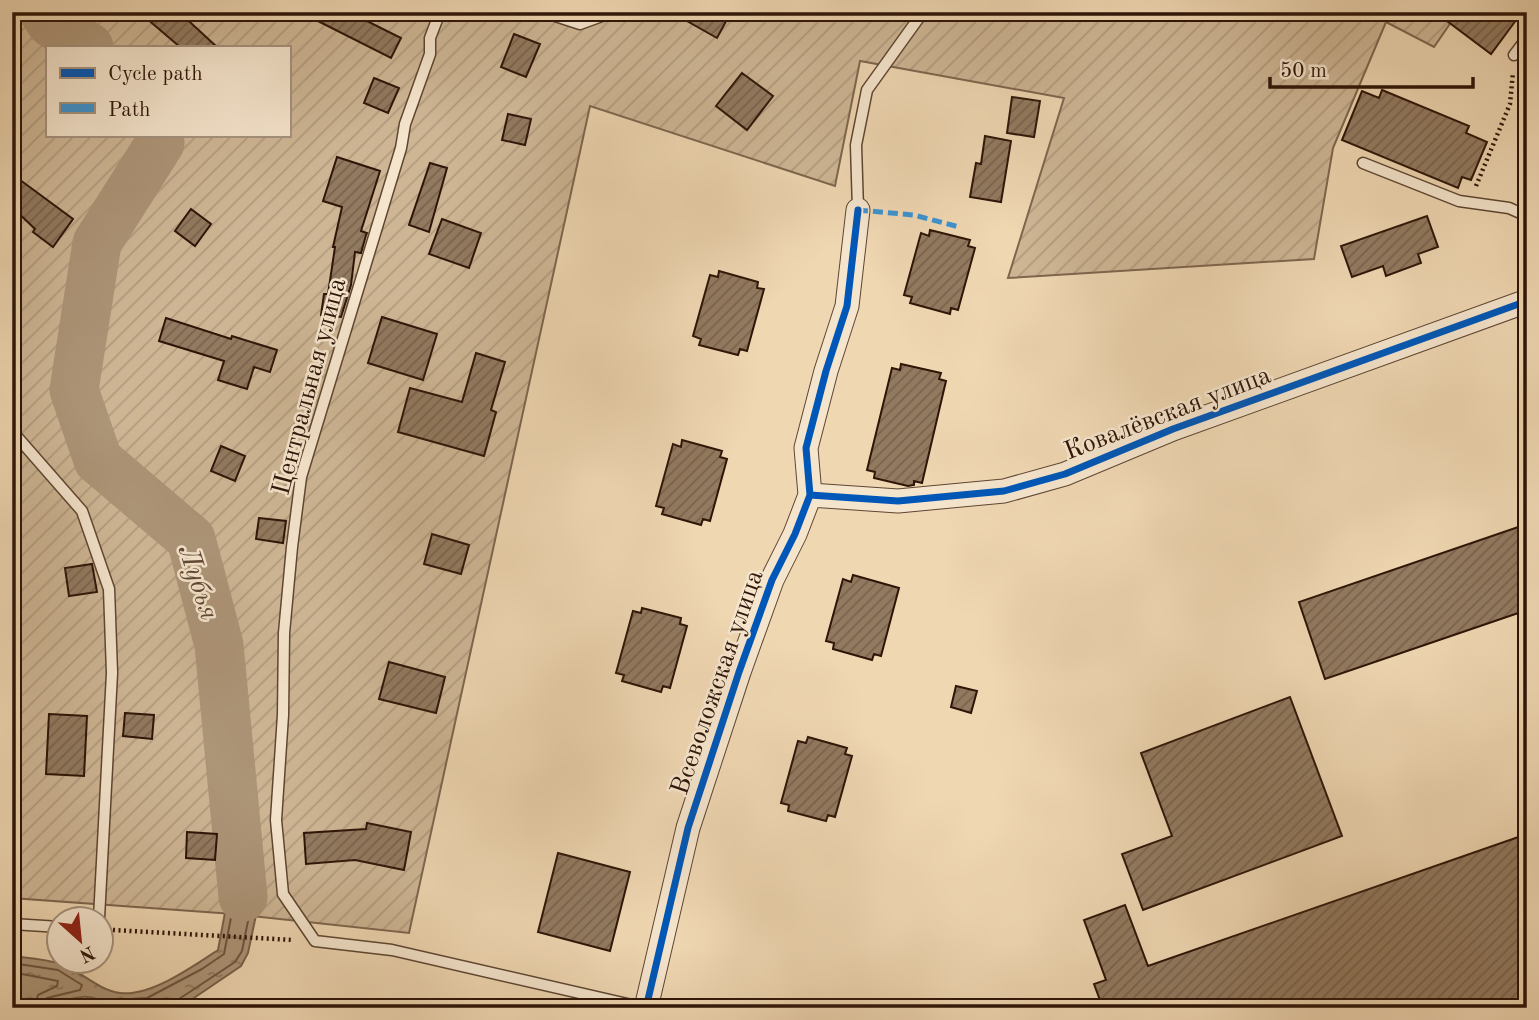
<svg xmlns="http://www.w3.org/2000/svg" width="1539" height="1020" font-family="'Old Standard TT',serif">
	<style>
		.garden { fill: url(#garden-furrows); stroke: #7e664e; stroke-width: 2; fill-rule: evenodd }
		.water { fill: url(#water-ripples); stroke: #7a624b; stroke-width: 2 }
		.lines { fill: none; stroke-linecap: round; stroke-linejoin: round }
		.shore { stroke: #6e5540; stroke-width: 2 }
		.river { stroke: #ad9578; stroke-width: 49 }
		.building { fill: url(#building-hatch); stroke: #2e1508; stroke-width: 2 }
		.service-casing { stroke: #5e4632; stroke-width: 13 }
		.minor-casing { stroke: #5e4632; stroke-width: 25 }
		.path { stroke: #2e1508; stroke-width: 4.5; stroke-dasharray: 2 3.5; stroke-linecap: butt }
		.service { stroke: #f5e5cd; stroke-width: 10 }
		.minor { stroke: #f5e5cd; stroke-width: 23 }
		.quiet { stroke: #3c93d1; stroke-width: 5; stroke-dasharray: 10 5; stroke-linecap: butt }
		.cycleway-casing { stroke: #f5e5cd; stroke-width: 11 }
		.cycleway { stroke: #0057b8; stroke-width: 7 }
		.labels { text-anchor: middle; stroke-width: 5; stroke-linejoin: round; paint-order: stroke }
		.street-label { font-size: 26px; fill: #2e1508; stroke: #f5e5cd }
		.water-label { font-size: 28px; font-style: italic; fill: #614835; stroke: #f5e5cd }
	</style>
	<defs>
		<pattern id="garden-furrows" width="10" height="10" patternUnits="userSpaceOnUse" patternTransform="scale(1.75)"><rect width="10" height="10" fill="#ceb695"/><path d="M-1 1l2-2M0 10L10 0M9 11l2-2" fill="none" stroke="#b19c7f"/></pattern>
		<pattern id="water-ripples" width="26" height="14" patternUnits="userSpaceOnUse" patternTransform="scale(1.75)"><rect width="26" height="14" fill="#ad9578"/><path d="M2 4q2-2 4 0t4 0M15 11q2-2 4 0t4 0" fill="none" stroke="#8d7860"/></pattern>
		<pattern id="building-hatch" width="6" height="6" patternUnits="userSpaceOnUse" patternTransform="scale(1.75)"><rect width="6" height="6" fill="#927a60"/><path d="M-1 1l2-2M0 6l6-6M5 7l2-2" fill="none" stroke="#78634d"/></pattern>
	</defs>
	<rect width="100%" height="100%" fill="#efd7b2"/>
	<filter id="stains"><feTurbulence type="fractalNoise" baseFrequency=".00286" numOctaves="4"/><feColorMatrix values="0 0 0 0 .2 0 0 0 0 .09 0 0 0 0 .02 0 0 0 .5 -.17"/></filter>
	<radialGradient id="worn" r=".72"><stop offset=".6" stop-color="#630" stop-opacity="0"/><stop offset="1" stop-color="#630" stop-opacity=".3"/></radialGradient>
	<path class="garden" d="M12,12H1458L1434,47L1386,22L1333,148L1314,259L1008,278L1064,98L860,61L835,186L590,106L409,933L233,914L12,898ZM47,47H289V135H47Z"/>
	<path class="water" d="M247,829L259,901L248,953L241,966L179,1008H108C92,987 65,1001 46,1007C37,1010 22,1008 12,1008V956C28,958 46,959 61,964C81,971 98,990 120,993C150,997 194,966 218,950L227,902L224,834Z"/>
	<g class="lines">
		<path class="shore" d="M12,963L58,970L82,985L80,990L47,998L43,1008
			M12,972L58,981L57,986L38,995L34,1008
			M113,1008L115,1000L147,998L202,969L224,954L234,902L231,842L240,838L242,841L252,901L242,951L235,962L179,999L177,1008"/>
		<path class="river" d="M44,12L51,23L89,47
			M159,135L160,143L97,243L74,390L98,460L191,539L219,645L243,897"/>
	</g>
	<path class="building" d="M139,12H179L217,47H180Z
		M300,12H349L401,38L391,58Z
		M671,12H731L717,38Z
		M1435,12H1522L1491,54Z
		M514,34L540,44L526,77L501,67Z
		M742,73L773,96L747,130L716,106Z
		M374,78L399,88L388,113L364,103Z
		M1382,90L1469,126L1466,133L1487,142L1471,180L1462,177L1458,188L1342,140L1362,91L1379,98Z
		M1012,97L1040,101L1034,137L1007,133Z
		M508,114L531,119L525,145L502,140Z
		M985,136L1011,141L1001,202L970,197L976,163L981,164Z
		M337,157L380,171L361,231L367,233L366,235L361,253L355,252L351,285L341,317L321,315L324,294H328L335,247H333L342,207L323,201Z
		M430,163L447,168L429,232L409,225Z
		M12,174L73,219L53,247L33,232L35,229L12,207Z
		M191,209L211,224L195,246L175,231Z
		M1427,216L1438,247L1418,254L1421,263L1386,276L1383,266L1352,277L1341,246Z
		M442,219L481,233L469,268L429,254Z
		M930,230L970,240L968,246L975,248L958,310L951,308L950,314L910,303L912,297L904,295L921,233L929,236Z
		M719,271L758,282L757,288L764,289L747,351L740,349L738,355L699,345L701,339L693,336L710,275L718,277Z
		M382,317L437,334L423,380L368,363Z
		M166,318L231,339L232,336L277,350L270,372L254,367L247,389L218,380L224,361L159,341Z
		M476,353L505,362L491,410L496,412L484,456L398,432L410,388L462,402Z
		M901,364L941,373L939,379L946,381L922,483L914,481V485L908,486L874,478L875,472L867,470L892,368L900,370Z
		M682,440L722,451L720,457L727,459L710,521L703,519L701,525L662,514L664,508L656,506L673,444L681,447Z
		M221,446L245,456L235,481L211,471Z
		M259,518L286,521L283,543L256,539Z
		M1527,524V610L1325,679L1299,602Z
		M432,534L469,545L461,574L424,564Z
		M92,564L97,592L69,596L65,568Z
		M853,575L899,588L881,656L874,654L872,660L833,649L834,643L826,641L843,579L851,582Z
		M642,608L681,618L680,624L687,626L670,688L663,686L661,692L622,681L624,675L616,673L633,611L641,613Z
		M389,662L445,677L436,713L379,699Z
		M956,686L977,691L971,713L951,707Z
		M1290,697L1342,836L1143,910L1122,854L1172,836L1141,753Z
		M125,713L154,715L152,739L123,736Z
		M49,714L87,716L84,776L46,774Z
		M808,737L847,748L845,754L852,756L835,817L828,815L826,821L788,811L789,805L781,803L798,741L806,743Z
		M367,823L411,832L404,870L355,860L306,864L304,833L366,829Z
		M187,832L217,834L215,860L186,858Z
		M1527,834V1008H1103L1094,984L1106,980L1084,920L1125,905L1148,966Z
		M558,853L630,872L610,951L538,932Z"/>
	<g class="lines">
		<g class="service-casing">
			<path id="service" d="M440,12L430,38V54L405,124L401,148L301,477L292,547L284,633L283,715L276,820L283,894L315,941L392,950L645,1008
				M543,12L580,24L602,16L603,12
				M1514,55L1527,38
				M1363,163L1459,201L1509,208L1527,216
				M858,210L856,145L867,90L923,12
				M12,431L82,511L109,589L112,673L99,918
				M12,924L60,927"/>
		</g>
		<g class="minor-casing">
			<path id="minor" d="M810,495L898,501L1004,491L1065,474L1173,429L1527,301
				M646,1008L688,828L739,672L772,580L795,534L810,495L806,448L826,371L847,306L858,210"/>
		</g>
		<path class="path" d="M1476,186L1510,104L1513,72
			M113,930L293,940"/>
		<use href="#service" class="service"/>
		<use href="#minor" class="minor"/>
		<path class="quiet" d="M858,210L914,215L959,227"/>
		<g class="cycleway-casing">
			<path id="cycleway" d="M810,495L898,501L1004,491L1065,474L1173,429L1527,301
				M646,1008L688,828L739,672L772,580L795,534L810,495L806,448L826,371L847,306L858,210"/>
		</g>
		<use href="#cycleway" class="cycleway"/>
	</g>
	<g class="labels">
		<g class="street-label">
			<text transform="translate(308 386) rotate(-75)" y="9">Центральная улица</text>
			<text transform="translate(1167 412) rotate(-21)" y="9">Ковалёвская улица</text>
			<text transform="translate(716 682) rotate(-71)" y="9">Всеволожская улица</text>
		</g>
		<g class="water-label">
			<text transform="translate(200 582) rotate(72)" y="10">Лубья</text>
		</g>
	</g>
	<rect width="1539" height="1020" fill="none" stroke="#efd7b2" stroke-width="42"/>
	<rect x="14" y="14" width="1511" height="992" fill="none" stroke="#2e1508" stroke-width="3.5"/>
	<rect x="21" y="21" width="1497" height="978" fill="none" stroke="#2e1508" stroke-width="2"/>
	<rect x="46" y="46" width="245" height="91" fill="#f5e5cd" stroke="#a5927e" stroke-width="2"/>
	<rect x="60" y="68" width="35" height="10" fill="#0057b8" stroke="#a5927e" stroke-width="2"/>
	<text x="108" y="80" font-size="21" fill="#2e1508">Cycle path</text>
	<rect x="60" y="103" width="35" height="10" fill="#3c93d1" stroke="#a5927e" stroke-width="2"/>
	<text x="108" y="116" font-size="21" fill="#2e1508">Path</text>
	<g transform="translate(80 940) rotate(153)"><circle r="33" fill="#f5e5cd" stroke="#a5927e" stroke-width="2"/>
	<path d="M0-5L12 26L0 18L-12 26Z" fill="#8f2418"/>
	<text y="-10" font-size="19" font-weight="bold" text-anchor="middle" fill="#2e1508">N</text>
	</g>
	<path d="M1270 77v10h203v-10" fill="none" stroke="#2e1508" stroke-width="3.5"/>
	<text x="1280" y="77" font-size="21" fill="#2e1508" stroke="#f5e5cd" stroke-width="5" paint-order="stroke">50 m</text>
	<rect width="100%" height="100%" filter="url(#stains)"/>
	<rect width="100%" height="100%" fill="url(#worn)"/>
</svg>
